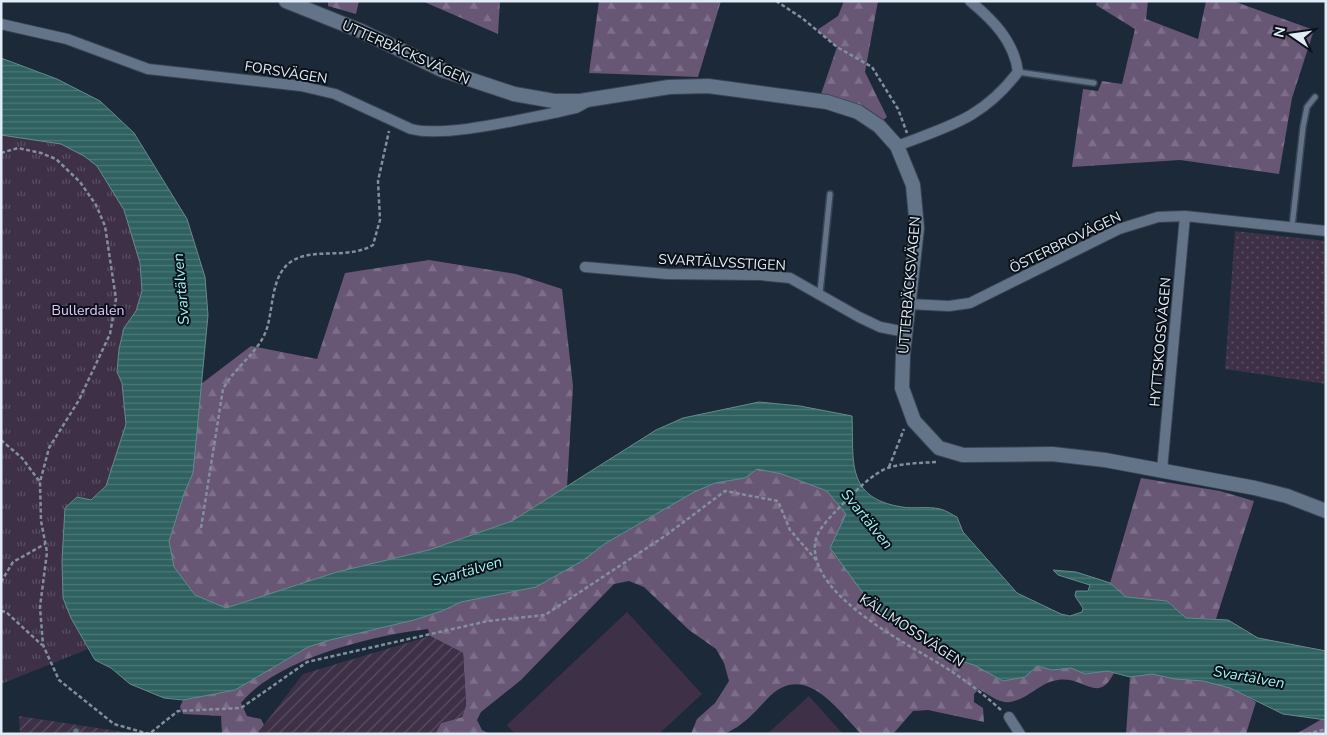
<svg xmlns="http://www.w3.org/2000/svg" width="1327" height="735" font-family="'Nunito Sans',sans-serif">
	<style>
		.grass { fill: url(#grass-dots) }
		.forest { fill: url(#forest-firs) }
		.park { fill: url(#park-tufts) }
		.garden { fill: url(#garden-furrows) }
		.pitch { fill: #3e3147 }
		.water { fill: url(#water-rules); stroke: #658b8e }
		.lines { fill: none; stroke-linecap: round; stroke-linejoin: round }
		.service-casing { stroke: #3a4654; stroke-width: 8 }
		.minor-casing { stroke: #3a4654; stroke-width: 12 }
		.tertiary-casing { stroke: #3a4654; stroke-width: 16 }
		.path { stroke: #838f9c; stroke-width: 2.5; stroke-dasharray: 4 2.5; stroke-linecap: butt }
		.service { stroke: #647488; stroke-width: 5 }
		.minor { stroke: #647488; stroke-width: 10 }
		.tertiary { stroke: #647488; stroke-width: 14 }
		.labels { text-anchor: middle; stroke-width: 4; stroke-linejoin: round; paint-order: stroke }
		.street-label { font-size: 14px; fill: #e2ecf7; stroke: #0b1118 }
		.park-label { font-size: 14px; fill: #e7c6fe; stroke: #0b1118 }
		.water-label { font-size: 15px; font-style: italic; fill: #9ef5f4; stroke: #0b1118 }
	</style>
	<defs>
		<pattern id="grass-dots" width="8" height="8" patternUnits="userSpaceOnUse" patternTransform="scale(1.25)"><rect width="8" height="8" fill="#3e3147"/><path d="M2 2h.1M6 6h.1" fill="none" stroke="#5a4f62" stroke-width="1.8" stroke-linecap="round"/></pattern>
		<pattern id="forest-firs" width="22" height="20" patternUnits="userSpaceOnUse" patternTransform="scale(1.25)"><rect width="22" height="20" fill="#685675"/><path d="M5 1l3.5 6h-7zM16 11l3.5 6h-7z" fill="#7d6e89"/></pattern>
		<pattern id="park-tufts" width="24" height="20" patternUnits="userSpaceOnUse" patternTransform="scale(1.25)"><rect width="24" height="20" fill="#3e3147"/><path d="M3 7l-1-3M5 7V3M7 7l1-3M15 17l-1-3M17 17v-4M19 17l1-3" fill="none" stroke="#5a4f62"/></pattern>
		<pattern id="garden-furrows" width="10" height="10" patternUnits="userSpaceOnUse" patternTransform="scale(1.25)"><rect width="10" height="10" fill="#3e3147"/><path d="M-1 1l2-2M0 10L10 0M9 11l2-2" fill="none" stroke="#5a4f62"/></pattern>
		<pattern id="water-rules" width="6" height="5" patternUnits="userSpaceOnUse" patternTransform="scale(1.25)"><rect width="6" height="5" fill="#2f6161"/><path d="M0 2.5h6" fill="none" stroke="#4d7878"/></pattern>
	</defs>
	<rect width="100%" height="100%" fill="#1b2939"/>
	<path class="grass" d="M1235,231L1326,241V384L1225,369Z"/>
	<path class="forest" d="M328,1H359L356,14L328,6Z
		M422,1H500L498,34Z
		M599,1H721L698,77L589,73Z
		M844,1H878L865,72L887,117L878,124L819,100L837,47L817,30L838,16Z
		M1097,1H1148L1146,19L1198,39L1206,1H1233L1314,30L1292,98L1279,174L1180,160L1072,167L1083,89L1098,91L1102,81L1122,84L1135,29L1096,5Z
		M429,260L516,274L562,289L573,386L567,487L512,521L429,550L337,572L226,608L195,595L174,567L169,541L184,494L193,473L201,384L251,346L317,359L345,273Z
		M757,469L782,474L827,491L847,514L830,548L896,624L948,657L974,665L1003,681L1025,677L1036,666L1052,670L1071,668L1085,674L1107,671L1114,673C1098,705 1084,676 1058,680C1040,682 1029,699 1010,702C999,704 988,694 979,689L974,694V702L983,708L984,722L928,710L913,711L893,734H861C836,707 803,660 767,699C755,712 743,726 726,733C716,735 702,734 691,734L697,719L715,703L729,681L724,663L716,649L689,630L644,587L629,581L614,584L521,680L481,712L477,720L482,730L490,734H435L441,723L462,717L466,705L463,653L430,636L428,629C374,635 276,659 241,703L247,716L261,719L264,725L257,734H222L221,716L183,714L180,707L183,700L235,690L308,647L330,640L414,620L442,611L461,602L536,587L582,561L606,543L694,492L715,483L744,478Z
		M1141,478L1220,491L1254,501L1216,619L1186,618L1167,601L1126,597L1110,583Z
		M1152,674C1177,679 1204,679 1229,687C1238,690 1247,697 1256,702L1246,734H1126L1130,677Z
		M1322,719L1326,720V734H1296Z"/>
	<path class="park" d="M61,115L159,205L93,647L1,684V133Z"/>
	<path class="garden" d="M430,636L463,653L466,705L462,717L441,723L435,734H257L303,674Z
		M19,716L136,734H20Z"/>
	<path class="pitch" d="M627,612L702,694L659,734H515L507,725Z
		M809,696L843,734H767Z"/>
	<path class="water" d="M1,58L57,79L100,101L134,133L187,219L205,277L208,315L193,473L184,494L169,541L174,567L195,595L226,608L337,572L429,550L512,521L656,430L683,418L759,402L800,406L852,416C854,461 845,498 902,507C914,509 928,506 940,509C946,510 952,515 957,517L963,532L1017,593L1061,614L1070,616L1082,612L1083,608L1075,596L1076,591H1088L1090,585L1058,575L1053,570L1076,572L1098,579L1110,583L1126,597L1167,601L1186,618L1228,620L1258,638L1326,651V720L1283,714L1230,688L1203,681L1175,679L1152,674L1130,677L1107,671L1085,674L1071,668L1052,670L1037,666L1025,677L1003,681L974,665L948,657L896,624L871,604L830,548L846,514L827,491L782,474L757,469L745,478L715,483L694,492L606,543L582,561L536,587L461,602L442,611L414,620L330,640L308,647L235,690L183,700L164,698L130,684L111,668L95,660L71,618L63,598L62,560L65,508L77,497L91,500L106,486L126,424L122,383L117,372L119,349L124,328L136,311L142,291L140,263L124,210L97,166L84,156L61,144L1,135Z"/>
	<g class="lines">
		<g class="service-casing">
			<path id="service" d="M1018,72L1094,83
				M1292,227L1303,127L1307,107L1315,97
				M820,293L830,194
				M76,734V731"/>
		</g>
		<g class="minor-casing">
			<path id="minor" d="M1,24L67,39L148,69L301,86L335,94L411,129C446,138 520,119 559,112L576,108L587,102
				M897,146C949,126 982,119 1018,72C1014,41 993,20 970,1
				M585,267L667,274L761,275L790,278L859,317L880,327L905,332
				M908,304L949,306L970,303L1119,229L1158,217L1185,216L1326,231
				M1162,470L1185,216
				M1009,717L1020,734"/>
		</g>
		<g class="tertiary-casing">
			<path id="tertiary" d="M286,1L361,31L442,70L514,94L554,101H580L669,87L708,86L827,102L858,112L879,126L897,146L913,185L917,228L903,354L902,388L914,421L939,448L963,455L1052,454L1105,460L1255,488L1287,496L1326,511"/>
		</g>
		<path class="path" d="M776,1L802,18L837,47L872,67L898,109L907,133
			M1,153L18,148L41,153L56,159L80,182L96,205L105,226L116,299L110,334L79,400L49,448L40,482L41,521L47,552L40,607L43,645L59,680L114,724L149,734L178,711L241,708L307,662L488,621L545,615L665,536L725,491L778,501L790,530L818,562
			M1,440L22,458L40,482
			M936,462C921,463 905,463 891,467C873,471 848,499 835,512C827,521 816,531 815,544C810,598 913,646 951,671C969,683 986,696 1002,711
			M889,467L904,429
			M201,528L223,389C234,368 257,354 266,331C274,309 270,275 292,261C315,247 348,260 373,245L380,220L378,181L389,131
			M1,582L13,562L45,544
			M1,611L6,612L42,645
			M1307,734L1326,729"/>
		<use href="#service" class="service"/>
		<use href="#minor" class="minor"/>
		<use href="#tertiary" class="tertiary"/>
	</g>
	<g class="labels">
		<g class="street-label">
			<text transform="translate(406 52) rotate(24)" y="5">UTTERBÄCKSVÄGEN</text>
			<text transform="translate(286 72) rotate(9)" y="5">FORSVÄGEN</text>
			<text transform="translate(1065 242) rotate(-26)" y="5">ÖSTERBROVÄGEN</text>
			<text transform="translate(722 262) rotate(3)" y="5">SVARTÄLVSSTIGEN</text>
			<text transform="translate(909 285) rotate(-85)" y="5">UTTERBÄCKSVÄGEN</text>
			<text transform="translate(1160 342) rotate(-85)" y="5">HYTTSKOGSVÄGEN</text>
			<text transform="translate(912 630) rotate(33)" y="5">KÄLLMOSSVÄGEN</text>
		</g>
		<g class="park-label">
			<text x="88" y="315">Bullerdalen</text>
		</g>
		<g class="water-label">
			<text transform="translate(181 289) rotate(-95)" y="5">Svartälven</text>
			<text transform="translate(867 519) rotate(51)" y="5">Svartälven</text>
			<text transform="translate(467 571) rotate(-16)" y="5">Svartälven</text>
			<text transform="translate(1249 677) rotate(10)" y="5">Svartälven</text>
		</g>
	</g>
	<rect width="1327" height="735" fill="none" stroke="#e2ecf7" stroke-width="5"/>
	<g transform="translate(1292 35) rotate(283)" stroke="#0b1118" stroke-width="4" paint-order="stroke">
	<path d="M0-4L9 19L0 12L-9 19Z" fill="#e2ecf7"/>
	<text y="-8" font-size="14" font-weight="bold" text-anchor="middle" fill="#e2ecf7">N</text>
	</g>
</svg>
